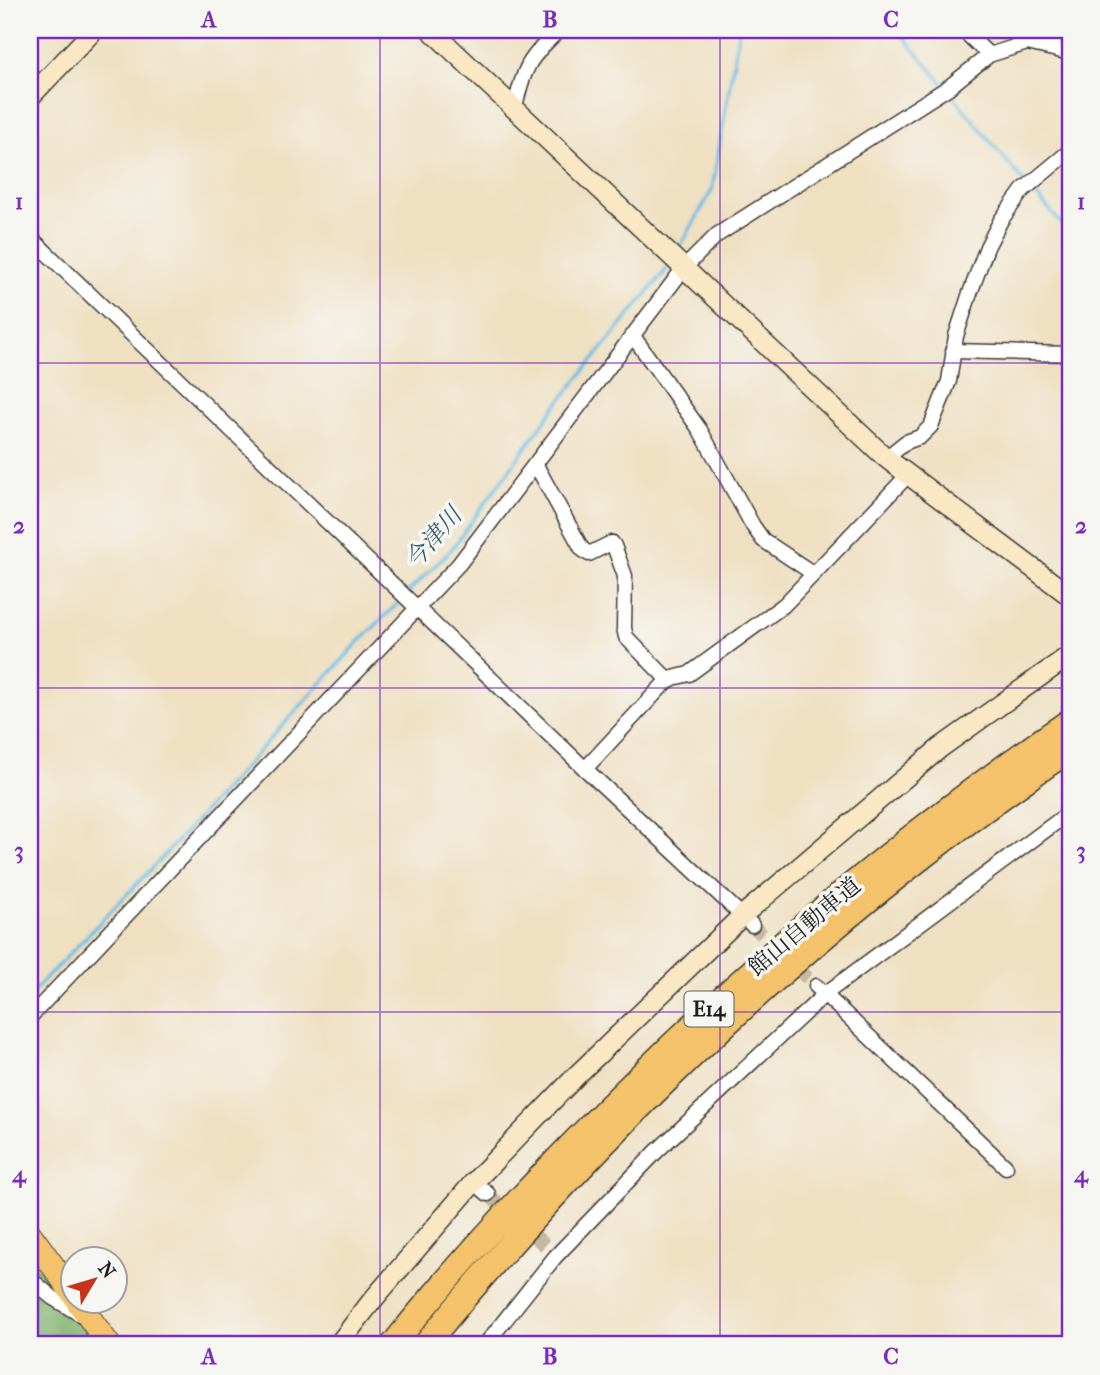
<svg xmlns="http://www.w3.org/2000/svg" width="1100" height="1375" font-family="'IM FELL French Canon','Noto Serif JP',serif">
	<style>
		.forest { fill: #7eb06a; stroke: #4d6643; stroke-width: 2 }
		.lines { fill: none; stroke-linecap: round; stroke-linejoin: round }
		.stream { stroke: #64bce1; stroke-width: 3.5 }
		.street-tunnel { stroke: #c5b9a1; stroke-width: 14; stroke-dasharray: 14 7; stroke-linecap: butt }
		.street-casing { stroke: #3c3935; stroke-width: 17 }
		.secondary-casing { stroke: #3c3935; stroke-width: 22 }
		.primary-casing { stroke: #3c3935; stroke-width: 25 }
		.highway-casing { stroke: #3c3935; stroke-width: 27 }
		.street { stroke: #fff; stroke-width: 14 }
		.secondary { stroke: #fae7c3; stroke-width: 19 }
		.primary { stroke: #f3c26a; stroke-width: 23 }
		.highway { stroke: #f3c26a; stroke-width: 24 }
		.grid { fill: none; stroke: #7b2cbf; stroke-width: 2; stroke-opacity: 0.55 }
		.labels { text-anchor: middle; stroke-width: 7; stroke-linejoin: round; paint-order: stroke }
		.shield { fill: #f6f6f2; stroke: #5d5d5c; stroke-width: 2 }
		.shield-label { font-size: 21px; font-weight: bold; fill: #1c1c1c }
		.street-label { font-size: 23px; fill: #1c1c1c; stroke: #f6f6f2 }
		.water-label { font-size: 24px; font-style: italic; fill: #395c6b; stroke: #f6f6f2 }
		.neatline { fill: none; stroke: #7b2cbf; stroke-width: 2.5 }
		.grid-label { font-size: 23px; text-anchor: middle; font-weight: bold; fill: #7b2cbf }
	</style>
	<rect width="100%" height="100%" fill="#f6f6f2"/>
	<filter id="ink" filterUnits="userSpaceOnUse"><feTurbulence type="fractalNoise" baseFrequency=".0143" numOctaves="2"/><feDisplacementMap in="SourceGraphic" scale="14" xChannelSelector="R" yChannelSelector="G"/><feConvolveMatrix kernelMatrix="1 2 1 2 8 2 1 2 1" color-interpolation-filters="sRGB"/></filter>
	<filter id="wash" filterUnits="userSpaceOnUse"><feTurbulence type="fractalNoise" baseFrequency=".00686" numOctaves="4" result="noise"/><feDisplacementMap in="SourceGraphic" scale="28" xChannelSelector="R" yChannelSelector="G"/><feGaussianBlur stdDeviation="1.57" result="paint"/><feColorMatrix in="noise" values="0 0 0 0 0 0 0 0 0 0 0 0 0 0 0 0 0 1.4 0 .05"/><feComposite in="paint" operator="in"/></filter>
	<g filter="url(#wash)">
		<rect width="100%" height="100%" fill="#efe0c2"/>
		<path class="forest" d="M30,1259L104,1345H30Z"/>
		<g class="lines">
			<path class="stream" d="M898,30L944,85
				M949,91L1024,182
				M1030,188L1070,233
				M676,254L712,190L739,30
				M407,593L451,550L555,407L671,264
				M30,995L159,861L357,644L402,599"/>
		</g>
	</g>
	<g filter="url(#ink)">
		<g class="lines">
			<path class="street-tunnel" d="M752,925L816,986
				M488,1194L549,1249"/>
			<g class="street-casing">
				<path id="street" d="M963,30L989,55
					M1053,48L1056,30
					M514,110C525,67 526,61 559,30
					M30,237L582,766L752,925
					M633,336L700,430L753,526L763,540L814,574
					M953,351L1070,354
					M886,458L906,442L920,437L931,426L949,381L956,336L969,296L987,247L1001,220L1023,190L1070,151
					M536,465L582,549L589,554L609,544L612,543L614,546L625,576L624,628L626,637L669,681
					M585,769L663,685L673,678L689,674L784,605L908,475
					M816,986L1006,1167
					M30,1017L459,564L684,268L717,235L949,87L989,55L1027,43L1070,53
					M474,1182L488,1194
					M30,1279L53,1298L83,1316
					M485,1345L555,1257L657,1151L825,994L1070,812"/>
			</g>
			<g class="secondary-casing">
				<path id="secondary" d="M431,30L886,458L1070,596
					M30,97L94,30
					M338,1345L371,1302L474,1182L578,1074L743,915L940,748L1070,655"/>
			</g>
			<g class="primary-casing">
				<path id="primary" d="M30,1234L74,1295
					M78,1302L109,1345"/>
			</g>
			<g class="highway-casing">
				<path id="highway" d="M393,1345C453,1269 520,1197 588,1128C736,977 895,840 1070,721
					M425,1345C610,1118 828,914 1070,749"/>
			</g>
			<use href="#street" class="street"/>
			<use href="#secondary" class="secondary"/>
			<use href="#primary" class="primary"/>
			<use href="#highway" class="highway"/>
		</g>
	</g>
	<path class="grid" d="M380,30V1345M720,30V1345M30,363H1070M30,688H1070M30,1012H1070"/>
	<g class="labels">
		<rect class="shield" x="684.5" y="991.5" width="49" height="35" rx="5"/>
		<g class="shield-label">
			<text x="709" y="1016">E14</text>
		</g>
		<g class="street-label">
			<text transform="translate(804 926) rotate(-40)" y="8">館山自動車道</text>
		</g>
		<g class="water-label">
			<text transform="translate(433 538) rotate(-49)" y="8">今津川</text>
		</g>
	</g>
	<rect width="1100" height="1375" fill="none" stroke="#f6f6f2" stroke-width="77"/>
	<g transform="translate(94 1280) rotate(52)"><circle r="33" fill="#f6f6f2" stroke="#9f9f9c" stroke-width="2"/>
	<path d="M0-5L12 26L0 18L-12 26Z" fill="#c8321e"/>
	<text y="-10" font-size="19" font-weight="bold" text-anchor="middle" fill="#1c1c1c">N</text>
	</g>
	<rect x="38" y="38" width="1024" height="1298" class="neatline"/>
	<g class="grid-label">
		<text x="209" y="27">A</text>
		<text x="550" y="27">B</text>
		<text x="891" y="27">C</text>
		<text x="19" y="209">1</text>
		<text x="1081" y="209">1</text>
		<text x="19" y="533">2</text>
		<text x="1081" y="533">2</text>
		<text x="19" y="858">3</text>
		<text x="1081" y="858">3</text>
		<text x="19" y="1182">4</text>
		<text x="1081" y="1182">4</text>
		<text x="209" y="1364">A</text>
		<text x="550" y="1364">B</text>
		<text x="891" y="1364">C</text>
	</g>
</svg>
